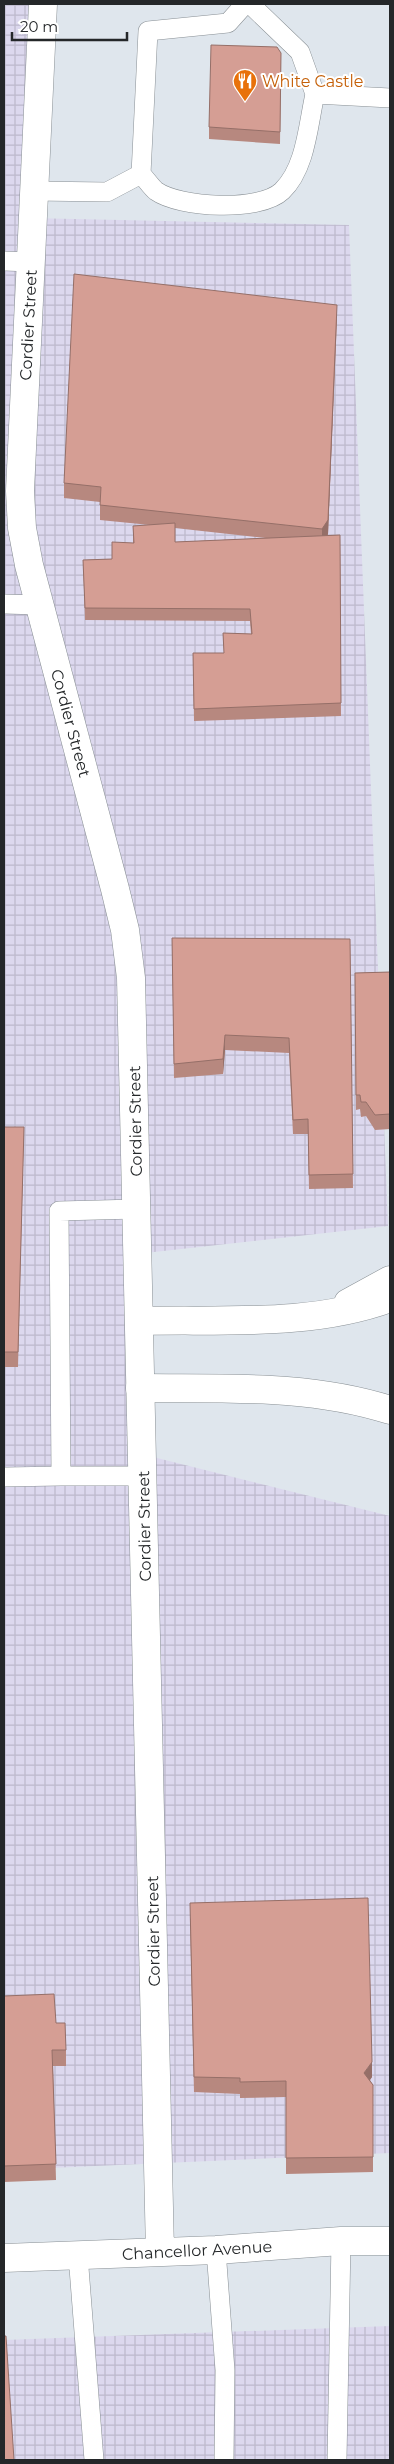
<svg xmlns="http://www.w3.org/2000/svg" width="394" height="2464" font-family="Montserrat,sans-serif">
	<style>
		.industrial { fill: url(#industrial-grid) }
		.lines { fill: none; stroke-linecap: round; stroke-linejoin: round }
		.service-casing { stroke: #888f94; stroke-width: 20 }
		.minor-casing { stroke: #888f94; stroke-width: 29 }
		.secondary-casing { stroke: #888f94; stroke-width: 29 }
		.motorway-casing { stroke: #888f94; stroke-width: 29 }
		.service { stroke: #fff; stroke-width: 19 }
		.minor { stroke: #fff; stroke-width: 28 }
		.secondary { stroke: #fff; stroke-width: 28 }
		.motorway { stroke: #fff; stroke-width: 28 }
		.wall { fill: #b7887f; fill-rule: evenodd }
		.shaded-wall { fill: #956f68 }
		.building { fill: #d59e94; stroke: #956f68 }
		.labels { text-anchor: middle; stroke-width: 4; stroke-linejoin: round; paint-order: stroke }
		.food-label { font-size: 16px; fill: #c56008; stroke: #fff; text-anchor: start }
		.street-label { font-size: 16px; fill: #242729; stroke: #fff }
	</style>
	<defs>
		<pattern id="industrial-grid" width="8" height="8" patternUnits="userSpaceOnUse" patternTransform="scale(1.25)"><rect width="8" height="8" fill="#dcd8ee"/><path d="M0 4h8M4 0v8" fill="none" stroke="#bdb9cc"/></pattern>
	</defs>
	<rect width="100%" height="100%" fill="#dfe6ed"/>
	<path class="industrial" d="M4,4H43L29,218L349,225L388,1226L145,1253V1455L390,1516V2153L4,2170Z
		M390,2326V2460H4V2340Z"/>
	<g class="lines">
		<g class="service-casing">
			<path id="service" d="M245,4L228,23L148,31L141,174C146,179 151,187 156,191C180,208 260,212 282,191C306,168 308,125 315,94
				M250,4L300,52L315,94L390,98
				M34,191L107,192L141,174
				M4,261L31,262
				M4,604L39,605
				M137,1209L59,1211L61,1476H143
				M4,1477L61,1476
				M216,2250L225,2370L224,2460
				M78,2255L94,2460
				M337,2460L341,2241"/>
		</g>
		<g class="minor-casing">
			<path id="minor" d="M348,1303L390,1280"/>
		</g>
		<g class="secondary-casing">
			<path id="secondary" d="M43,4L20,491L22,528L29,565L115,889L125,930L131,978L160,2252
				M139,1321C223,1319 311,1327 390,1298
				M4,2258L216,2250L341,2241H390"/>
		</g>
		<g class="motorway-casing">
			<path id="motorway" d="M140,1388C225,1389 309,1384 390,1410"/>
		</g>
		<use href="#service" class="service"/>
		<use href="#minor" class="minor"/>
		<use href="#secondary" class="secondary"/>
		<use href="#motorway" class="motorway"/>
	</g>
	<path class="wall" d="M281,53L280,144L209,139V127Z
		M337,319L328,535H340L341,716L194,721L193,653H224L223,633L251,634L250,621L85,620L83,560L112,559L133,543V526L150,525L100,520V502L64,498V483ZM175,528L266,538L175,542Z
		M172,938L350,939L353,1188L309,1189L308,1134H293L289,1053L225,1050L223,1074L174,1078Z
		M390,972V1129L375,1130L366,1116L361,1117L360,1109L356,1110L355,973Z
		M4,1127H24L18,1367H4Z
		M190,1918L372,2077L370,2080L373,2085V2172L286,2174V2097L240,2098V2094L194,2092Z
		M4,1996L56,2023L66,2050V2066H53L56,2180L4,2182Z"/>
	<path class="shaded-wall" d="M337,305L328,534L322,544V529Z
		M225,1035V1050L223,1074V1059Z
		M372,2062V2077L364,2088V2073Z"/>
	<path class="building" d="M211,45L277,47L281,53L280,132L209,127Z
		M74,274L337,305L328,520L322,529L100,505L101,487L64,483Z
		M175,523V542L340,535L341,703L194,709L193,653H224L223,633L252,634L250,609L85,608L83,560L112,559V542L134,543L133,526Z
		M172,938L350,939L353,1174L309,1175L308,1119L293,1120L289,1038L225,1035L223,1059L174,1064Z
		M390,972V1114L375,1115L366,1102H361L360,1095H356L355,973Z
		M4,1127H24L18,1352H4Z
		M368,1898L372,2062L364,2073L373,2085V2157L286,2158V2081L240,2082V2078L194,2077L190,1903Z
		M54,1994L56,2023H65L66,2050H52L56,2164L4,2166V1996Z
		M4,2336H6L14,2460H4Z"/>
	<defs>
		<g id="restaurant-pin" transform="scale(1.25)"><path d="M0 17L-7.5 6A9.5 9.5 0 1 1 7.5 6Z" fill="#e8710a" stroke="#fff"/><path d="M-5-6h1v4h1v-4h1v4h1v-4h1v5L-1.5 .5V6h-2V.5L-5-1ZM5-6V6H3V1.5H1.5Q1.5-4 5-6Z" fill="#fff"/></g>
	</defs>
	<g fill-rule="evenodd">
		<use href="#restaurant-pin" x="245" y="81"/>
	</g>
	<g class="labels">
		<g class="food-label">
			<text x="262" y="87">White Castle</text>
		</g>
		<g class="street-label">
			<text transform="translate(28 325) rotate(-87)" y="6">Cordier Street</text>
			<text transform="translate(71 723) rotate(75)" y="6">Cordier Street</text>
			<text transform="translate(135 1121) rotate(-91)" y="6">Cordier Street</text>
			<text transform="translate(144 1526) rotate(-91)" y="6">Cordier Street</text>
			<text transform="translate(153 1931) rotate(-91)" y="6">Cordier Street</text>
			<text transform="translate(197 2250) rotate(-3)" y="6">Chancellor Avenue</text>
		</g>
	</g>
	<rect width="394" height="2464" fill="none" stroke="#242729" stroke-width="10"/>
	<path d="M12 32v8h115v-8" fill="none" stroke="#242729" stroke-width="2.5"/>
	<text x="20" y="32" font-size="15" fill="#242729" stroke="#ffffff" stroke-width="4" paint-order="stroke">20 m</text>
</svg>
